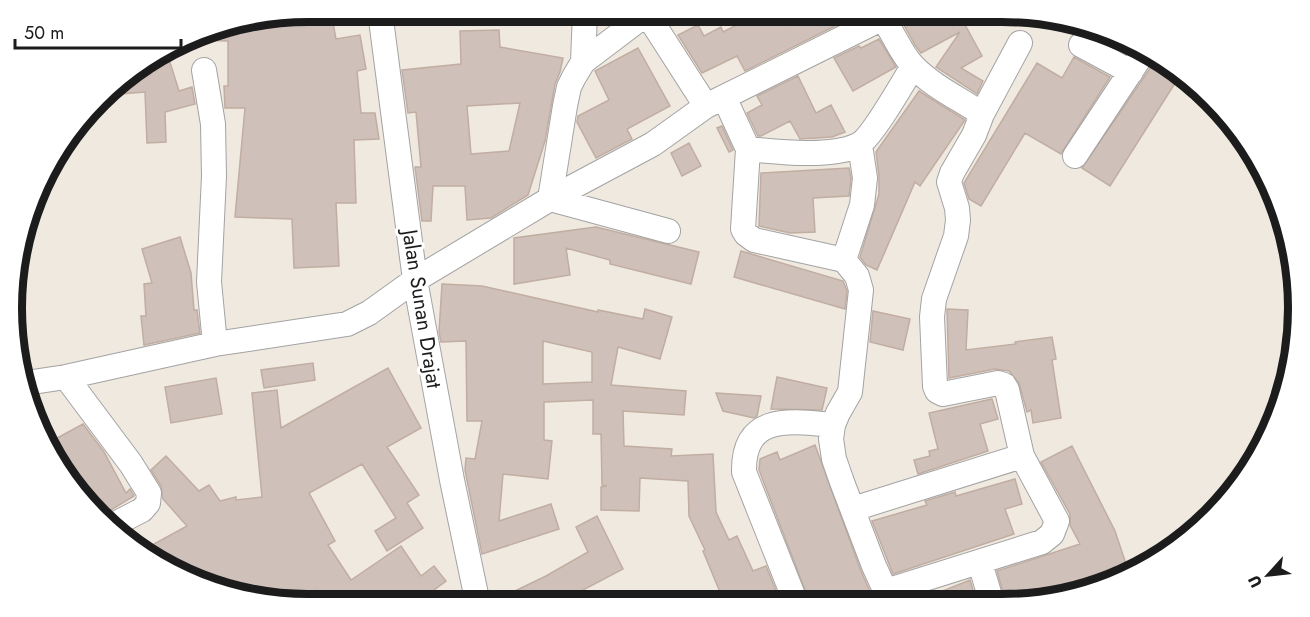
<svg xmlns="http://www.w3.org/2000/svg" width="1310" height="617" font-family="Jost,sans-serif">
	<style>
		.building { fill: #cfc1b9; stroke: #c1ada1; stroke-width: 1.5; fill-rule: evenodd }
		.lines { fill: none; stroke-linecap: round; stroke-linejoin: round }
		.minor-casing { stroke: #a3a3a3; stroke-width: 26 }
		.minor { stroke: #fff; stroke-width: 24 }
		.labels { text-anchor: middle; stroke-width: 6; stroke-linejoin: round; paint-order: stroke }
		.street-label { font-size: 21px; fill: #1c1c1c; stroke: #fff }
		.rim { fill: none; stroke: #1c1c1c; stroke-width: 8 }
	</style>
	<rect width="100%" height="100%" fill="#efe9e0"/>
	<path class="building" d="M309,12H331L336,39L360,35L366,69L357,71L361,113H375L379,139L354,140L356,203H336L339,266L294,268L292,219L235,217L245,108H225L224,86H228V41L195,40L194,38L213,28Z
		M762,12H777L784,26L805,16L811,15L809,12H824L837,25L745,71L737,56L702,73L678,35L698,25L704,36L721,27L723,32Z
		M927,12H958L982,56L961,68L983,81L977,94L936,67L960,32L921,53L915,45L904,25Z
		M499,30L500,47L563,58L560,72L555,84L545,141L528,195L491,218L467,220L465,186H433L431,221H422L415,167H421L416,112L408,113L402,70L461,64L460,31ZM520,103L509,151L471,154L467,106Z
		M1091,30L1115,35L1131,45L1126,53L1089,33Z
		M879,39L896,67L853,91L834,58L859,46L861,48Z
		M638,48L670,106L627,129L632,139L596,158L577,122L578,116L609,100L595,71Z
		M167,53L179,91L192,87L195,104L165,112L166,142L147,143L145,92L107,95L128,73Z
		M1074,57L1110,77L1061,154L1025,133L981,206L969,199L964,183L1037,63L1062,78Z
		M1155,61L1179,77L1110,186L1082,168Z
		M798,76L816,113L831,105L845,132L832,137L800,139L790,121L761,136H758L747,113L762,105L757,96Z
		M919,91L965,120L920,186L915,182L877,270L866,265L860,257L879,194V176L876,152Z
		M722,126L733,150L729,152L717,128Z
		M689,143L701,166L682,176L671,153Z
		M849,168L851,178L849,196L813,198L815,232L790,233L759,226L761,173Z
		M596,227L699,252L691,284L610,264V260L566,248L570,275L514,284V238Z
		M180,237L191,273L194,310H197L200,333L144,345L141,316H146L144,284L152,283L142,249Z
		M741,251L843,281L847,291L845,309L734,277Z
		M442,284L482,286L598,312V310L643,319L645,309L672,317L660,359L618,347L611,385L686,391L684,415L623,411L624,446L672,449L671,456L713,454L716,512L729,540L737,536L753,571L766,566L781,603L725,604L703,551L705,550L689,516L688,481L640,478L639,511L601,510V487L607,486L602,485L601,434H593V400L544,402V440L552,441L548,479L503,474L499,521L551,504L559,529L482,554L465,470L466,458L475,459L482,421H467L466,341L441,342L439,332ZM543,341L592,352V382L543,384Z
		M947,309L968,310L966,350L1016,344L1015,342L1052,337L1056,359L1052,360L1061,418L1033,423L1031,410L1027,412L1019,383L1009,371L995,369L949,378Z
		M873,311L910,319L903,350L870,342Z
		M313,363L315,380L264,388L261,370Z
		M388,368L421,428L387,447L419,495L407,503L423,528L387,551L375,531L396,518L362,464L309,493L335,541L328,545L351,580L401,546L421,576L434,566L446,581L414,605H326L317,590L295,602L195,582L143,550L187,526L163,499L161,486L151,470L166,456L199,491L209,485L220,501L236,497V500L262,497L252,393L277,390L281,428Z
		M777,377L827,388L822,410L771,409Z
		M216,378L222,414L171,423L165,387Z
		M716,393L761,396L757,416L754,418L723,411Z
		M992,399L998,419L980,424L988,451L918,474L914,460L930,456L929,451L938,449L929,413Z
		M83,424L104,452L126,493L130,489L134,496L101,516L46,444Z
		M815,445L861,571L875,603H810L759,470L760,459L777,452L780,460Z
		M1072,446L1115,531L1128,570L1023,602L1006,603L997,571L1080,544L1070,525V514L1041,462Z
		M1015,479L1022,504L1005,509L1014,534L893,574L872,521L927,505L925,501L955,492L956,496Z
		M597,516L623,569L581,591L582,594L565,604H492V602L546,576L588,552L576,527Z
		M970,580L977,603H915V602Z"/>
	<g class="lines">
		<g class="minor-casing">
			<path id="minor" d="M380,12L415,280L452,480L478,604
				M649,12L583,62L574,77L569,87L565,106L550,199L668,231
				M877,12C892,27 898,50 913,66C932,86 960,99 982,114L974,135L952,173L949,182L957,208L958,220L956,236L934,299L932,317L935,386L937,391L943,394L998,383L1004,385L1007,390L1022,456L1057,521L1052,534L1042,542L886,591
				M647,14L706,106
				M1081,45L1131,72
				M583,62L585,12
				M204,70L213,124L214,176L209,282L215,344
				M724,97L748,149C778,152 832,158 858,145C871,139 904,81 913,66
				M982,114L1020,43
				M748,149L743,229L746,234L754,240L844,260L857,276L861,290L850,392L838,413L833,425L831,439L834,459L842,482L874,566L891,603
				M1075,156L1143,53
				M844,260L862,205L865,178L860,145
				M66,377L131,464L149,493L148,503L142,510L109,527
				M26,383L66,377L215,344L347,324L369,313L415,280L550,199L653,144L706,106L895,12
				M853,509L1022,456
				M980,563L992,603
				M796,603L744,472C743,413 791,421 833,425"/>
		</g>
		<use href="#minor" class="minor"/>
	</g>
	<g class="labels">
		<g class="street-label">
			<text transform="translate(422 309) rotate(81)" y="7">Jalan Sunan Drajat</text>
		</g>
	</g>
	<path d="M0 0H1310V617H0ZM308 22H1002A286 286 0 0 1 1288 308V308A286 286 0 0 1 1002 594H308A286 286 0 0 1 22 308V308A286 286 0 0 1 308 22Z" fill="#fff" fill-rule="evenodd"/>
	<path class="rim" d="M308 22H1002A286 286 0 0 1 1288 308V308A286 286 0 0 1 1002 594H308A286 286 0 0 1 22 308V308A286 286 0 0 1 308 22Z"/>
	<g transform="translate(1268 575) rotate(243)" stroke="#ffffff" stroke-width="4.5" paint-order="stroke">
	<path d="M0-4.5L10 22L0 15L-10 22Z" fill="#1c1c1c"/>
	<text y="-9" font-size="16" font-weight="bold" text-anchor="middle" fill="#1c1c1c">U</text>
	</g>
	<path d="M15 39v9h166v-9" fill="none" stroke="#1c1c1c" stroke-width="3"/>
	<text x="24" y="39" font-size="18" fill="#1c1c1c" stroke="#ffffff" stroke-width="4.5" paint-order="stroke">50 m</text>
</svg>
